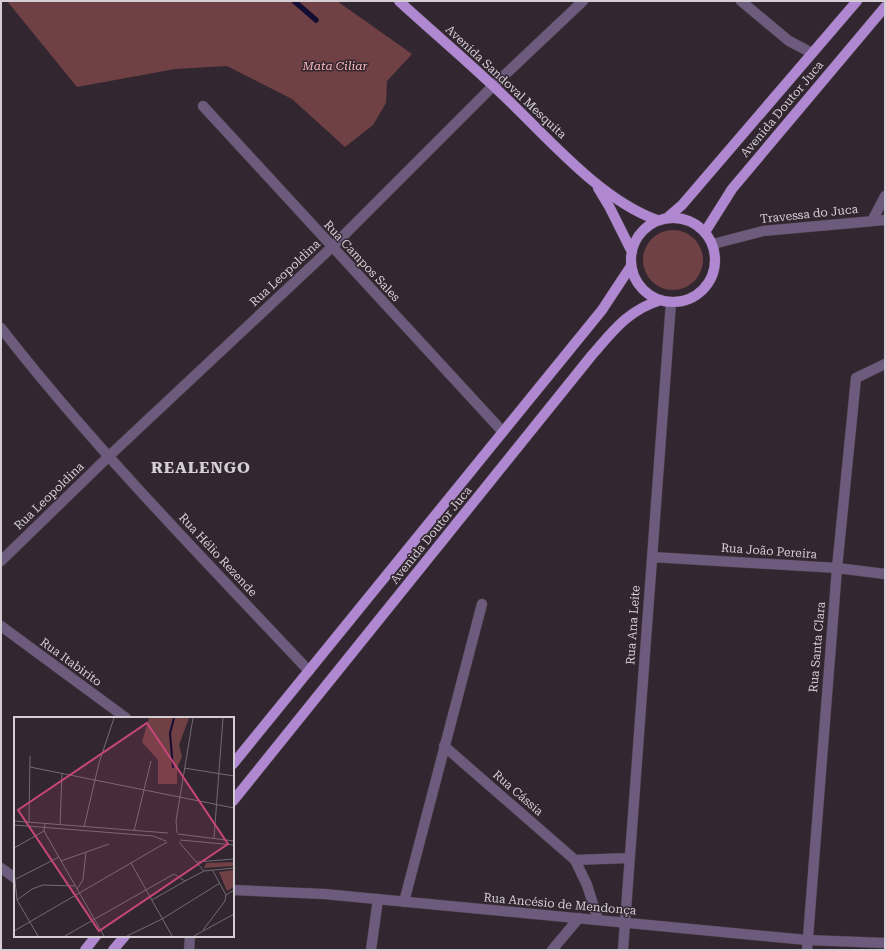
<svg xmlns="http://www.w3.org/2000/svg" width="886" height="951" font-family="'Roboto Serif',serif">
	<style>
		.green { fill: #6f4044 }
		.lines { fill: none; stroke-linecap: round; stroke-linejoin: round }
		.stream { stroke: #140d33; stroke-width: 5.5 }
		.minor-casing { stroke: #4c424a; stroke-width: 11 }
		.major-casing { stroke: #4c424a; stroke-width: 11 }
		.minor { stroke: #6d5b7e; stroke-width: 10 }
		.major { stroke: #af88d1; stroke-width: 10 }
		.labels { text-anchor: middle; stroke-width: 3; stroke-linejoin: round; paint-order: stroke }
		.park-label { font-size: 12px; font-style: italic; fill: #feb8bd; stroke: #322730 }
		.street-label { font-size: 12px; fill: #d5cfd5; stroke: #322730 }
		.district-label { font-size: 16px; font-weight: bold; letter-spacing: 1px; fill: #d5cfd5; stroke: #322730 }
		.inset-river { fill: none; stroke: #140d33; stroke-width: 2 }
		.inset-road { fill: none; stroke: #736a72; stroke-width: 1 }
		.view { fill: #c7467a; fill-opacity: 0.15; stroke: #c7467a; stroke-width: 2 }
		.inset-edge { fill: none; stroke: #d5cfd5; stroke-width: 2 }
	</style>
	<rect width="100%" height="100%" fill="#322730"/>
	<path class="green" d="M7,1H337L412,54L387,81L386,103L373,125L345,147L292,99L227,66L175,69L77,87Z
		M643 260a30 30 0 1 1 60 0a30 30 0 1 1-60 0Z"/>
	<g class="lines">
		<path class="stream" d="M294,1L316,20"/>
		<g class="minor-casing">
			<path id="minor" d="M741,1L789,41L812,53
				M203,106L503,432
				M872,221L885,196
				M713,244L763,231L885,220
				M1,328C95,449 204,559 309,671
				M652,557L837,568L885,574
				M1,561L108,457L332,247L493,86L583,1
				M1,626L126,718
				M444,746L575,860L587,885L598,920
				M575,860L629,858
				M1,868L15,878
				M233,890L324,894L807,940L885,943
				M404,902L482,604
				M189,950L190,936
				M371,950L378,899
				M552,950L579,918
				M623,950L671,302
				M807,950L837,568L856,378L885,364"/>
		</g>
		<g class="major-casing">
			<path id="major" d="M399,1C435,34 472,65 507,99C550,140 601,200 657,220
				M598,188L610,208L632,252
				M668,217L682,205L857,1
				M631 260a42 42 0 1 1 84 0a42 42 0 1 1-84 0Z
				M705,232L732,189L885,7
				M233,764L602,310L631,266
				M233,801L592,355C613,331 628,310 661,300
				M85,950L96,936
				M113,950L125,936"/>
		</g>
		<use href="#minor" class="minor"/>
		<use href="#major" class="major"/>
	</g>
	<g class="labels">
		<g class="park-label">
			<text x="335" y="70">Mata Ciliar</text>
		</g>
		<g class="street-label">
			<text transform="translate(506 82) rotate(43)" y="4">Avenida Sandoval Mesquita</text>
			<text transform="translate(782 109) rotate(-50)" y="4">Avenida Doutor Juca</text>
			<text transform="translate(809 214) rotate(-6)" y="4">Travessa do Juca</text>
			<text transform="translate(362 261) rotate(47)" y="4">Rua Campos Sales</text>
			<text transform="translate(285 273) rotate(-43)" y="4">Rua Leopoldina</text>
			<text transform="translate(49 496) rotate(-44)" y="4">Rua Leopoldina</text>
			<text transform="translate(431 535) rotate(-51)" y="4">Avenida Doutor Juca</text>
			<text transform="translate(769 551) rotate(4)" y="4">Rua João Pereira</text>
			<text transform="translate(218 555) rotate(47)" y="4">Rua Hélio Rezende</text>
			<text transform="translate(633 625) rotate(-86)" y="4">Rua Ana Leite</text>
			<text transform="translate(817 647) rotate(-85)" y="4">Rua Santa Clara</text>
			<text transform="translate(71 662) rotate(36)" y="4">Rua Itabirito</text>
			<text transform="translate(518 793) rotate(41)" y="4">Rua Cássia</text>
			<text transform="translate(560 904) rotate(5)" y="4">Rua Ancésio de Mendonça</text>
		</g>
		<g class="district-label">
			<text x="201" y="473">REALENGO</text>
		</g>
	</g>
	<g transform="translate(14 717)">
		<rect width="220" height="220" fill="#322730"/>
		<path d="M135,1H175L165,28L168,40L163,51V67H144V43L128,25ZM220,145V149L190,151L192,146ZM220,153V170L213,174L205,155Z" fill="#6f4044"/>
		<path class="inset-river" d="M159,51L156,16L160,1"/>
		<path class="inset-road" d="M16,50L220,91M170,51L220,59M0,104L154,116M15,105L16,39M31,106L30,114L90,219M0,108L139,119L152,124M46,108L48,56M70,110L85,46L100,1M120,114L137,44M163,116L162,104L179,1M164,117L220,124M200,121L209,1M166,123L220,128M165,125L190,154L220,151M0,131L30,114M47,144L95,127M183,145L220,142M117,146L158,219M0,154L3,183L24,219M199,154L212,178M2,162L45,140M63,172L69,163L72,135M3,183L18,172L29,168L61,169M138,183L171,164M189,213L211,184L212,178L220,173M0,214L153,125M51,219L160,157L171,164L190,154M113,219L148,202L206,166M180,219L220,197"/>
		<path class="view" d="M133,6L214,127L85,214L4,93Z"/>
		<rect width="220" height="220" class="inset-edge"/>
	</g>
	<rect width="886" height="951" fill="none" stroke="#d5cfd5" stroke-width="4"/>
</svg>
